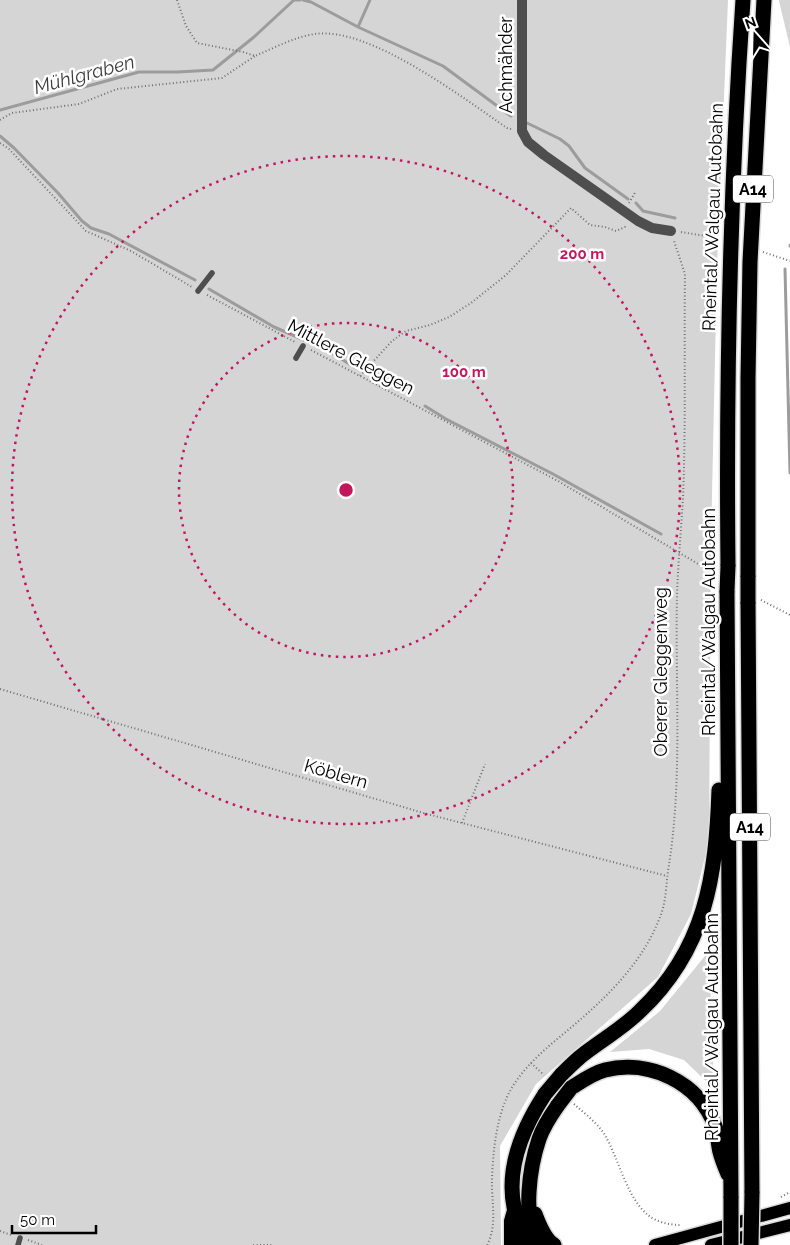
<svg xmlns="http://www.w3.org/2000/svg" width="790" height="1245" font-family="Raleway,sans-serif">
	<style>
		.green { fill: #d5d5d5 }
		.lines { fill: none; stroke-linecap: round; stroke-linejoin: round }
		.stream { stroke: #9c9c9c; stroke-width: 3 }
		.primary-casing { stroke: #dbdbdb; stroke-width: 15 }
		.highway-casing { stroke: #dbdbdb; stroke-width: 18 }
		.path { stroke: #707070; stroke-width: 2; stroke-dasharray: 1 2.5; stroke-linecap: butt }
		.lane { stroke: #4e4e4e; stroke-width: 5.5 }
		.street { stroke: #4e4e4e; stroke-width: 10 }
		.primary { stroke: #000; stroke-width: 12 }
		.highway { stroke: #000; stroke-width: 15 }
		.highway-bridge-casing { stroke: #dbdbdb; stroke-width: 18; stroke-linecap: butt }
		.highway-bridge { stroke: #000; stroke-width: 15 }
		.ring { fill: none; stroke: #c2185b; stroke-width: 2.5; stroke-dasharray: 2.5 5 }
		.labels { text-anchor: middle; stroke-width: 5; stroke-linejoin: round; paint-order: stroke }
		.shield { fill: #fff; stroke: #4c4c4c; stroke-width: 1 }
		.shield-label { font-size: 16px; font-weight: bold; fill: #000 }
		.street-label { font-size: 18px; fill: #000; stroke: #fff }
		.water-label { font-size: 19px; font-style: italic; fill: #3d3d3d; stroke: #fff }
		.centre { fill: #c2185b; stroke: #fff; stroke-width: 2.5 }
		.ring-label { font-size: 15px; text-anchor: middle; font-weight: bold; fill: #c2185b; stroke: #fff; stroke-width: 5; stroke-linejoin: round; paint-order: stroke }
	</style>
	<rect width="100%" height="100%" fill="#fff"/>
	<path class="green" d="M0,0H728L717,266L711,541L709,841L691,914L658,977L536,1084L500,1146L501,1245H0Z
		M779,0H790V47L779,1Z
		M709,951L714,1089L684,1060L649,1049L610,1052L660,1011Z"/>
	<g class="lines">
		<path class="stream" d="M303,0L311,2L358,27L370,0
			M358,27L443,66L511,116
			M0,110L139,72H178L213,70L254,37L294,0H300
			M525,122L560,139L569,146L585,168L628,199
			M0,136L14,148L58,193L82,221L91,228L109,234L195,280
			M636,203L643,211L675,218
			M790,246V245
			M785,269L790,473
			M209,289L274,327L325,349L356,368
			M425,406L446,419L553,474L661,534"/>
		<g class="primary-casing">
			<path id="primary" d="M510,1245V1221L514,1207
				M655,1245L790,1208
				M711,1245L790,1225"/>
		</g>
		<g class="highway-casing">
			<path id="highway" d="M728,566C726,377 730,189 743,0
				M748,577V378L750,262L764,0
				M727,591L731,1198
				M748,602L752,1193
				M561,1075C567,1069 573,1063 580,1057C600,1041 622,1029 640,1011C706,949 716,876 719,790
				M571,1088C582,1081 593,1073 605,1070C649,1059 699,1082 715,1126C718,1134 718,1144 720,1152C722,1160 725,1167 728,1174
				M535,1214C539,1224 544,1239 554,1245
				M523,1245C521,1237 520,1229 519,1222C517,1217 515,1212 514,1207C506,1167 524,1126 545,1094
				M537,1245C523,1215 529,1169 539,1139C543,1127 551,1115 558,1105"/>
		</g>
		<path class="path" d="M177,0L186,26L197,43L243,52L255,56C274,48 294,37 315,34C369,26 463,98 507,128L511,129
			M0,120L12,113L79,104L117,89L222,78L255,56
			M0,143L9,149L86,231L131,251L192,287
			M629,203L636,191
			M681,232L718,238
			M763,252L790,261
			M207,295L295,342
			M311,350L558,481L715,574
			M360,376L392,341L406,331L430,325L449,317L471,303L506,275L571,208L590,225L605,227L616,231L627,226
			M761,600L790,615
			M0,689L427,814L667,876
			M462,823L485,764
			M531,1063L544,1075
			M574,1104C585,1114 599,1124 606,1137C619,1160 627,1198 648,1215C656,1222 670,1225 680,1225
			M781,1197L790,1192
			M0,1231L11,1235
			M28,1240L42,1245
			M253,1245H272
			M487,1245C498,1225 491,1200 492,1179C493,1152 496,1122 507,1097C521,1067 549,1046 574,1025C609,995 643,962 660,917C666,903 666,886 668,871C683,781 675,688 677,596C678,564 681,531 683,498C686,424 684,349 685,274L674,241"/>
		<path class="lane" d="M198,291L212,273
			M296,358L303,346
			M18,1245L20,1238"/>
		<path class="street" d="M522,0V131L528,142L544,155L638,221L652,228L671,231"/>
		<use href="#primary" class="primary"/>
		<use href="#highway" class="highway"/>
		<g class="highway-bridge-casing">
			<path id="highway-bridge" d="M727,591L728,566
				M748,602V577
				M545,1094L561,1075
				M558,1105L571,1088
				M731,1245V1198
				M751,1245L752,1193"/>
		</g>
		<use href="#highway-bridge" class="highway-bridge"/>
	</g>
	<g class="ring">
		<circle cx="346" cy="490" r="167"/>
		<circle cx="346" cy="490" r="334"/>
	</g>
	<g class="labels">
		<g class="shield">
			<rect x="733" y="175.5" width="40" height="27" rx="4"/>
			<rect x="730" y="813.5" width="40" height="27" rx="4"/>
		</g>
		<g class="shield-label">
			<text x="753" y="195">A14</text>
			<text x="750" y="833">A14</text>
		</g>
		<g class="street-label">
			<text transform="translate(506 65) rotate(-90)" y="6">Achmähder</text>
			<text transform="translate(713 217) rotate(-88)" y="6">Rheintal/Walgau Autobahn</text>
			<text transform="translate(351 357) rotate(28)" y="6">Mittlere Gleggen</text>
			<text transform="translate(709 622) rotate(-90)" y="6">Rheintal/Walgau Autobahn</text>
			<text transform="translate(661 672) rotate(-90)" y="6">Oberer Gleggenweg</text>
			<text transform="translate(336 774) rotate(16)" y="6">Köblern</text>
			<text transform="translate(712 1027) rotate(-90)" y="6">Rheintal/Walgau Autobahn</text>
		</g>
		<g class="water-label">
			<text transform="translate(84 74) rotate(-15)" y="7">Mühlgraben</text>
		</g>
	</g>
	<circle cx="346" cy="490" r="8" class="centre"/>
	<g class="ring-label">
		<text x="582" y="259">200 m</text>
		<text x="464" y="377">100 m</text>
	</g>
	<g transform="translate(755 35) rotate(340)" stroke="#ffffff" stroke-width="4" paint-order="stroke">
	<path d="M0-4L9 19L0 12L-9 19Z" fill="#000000"/>
	<text y="-8" font-size="14" font-weight="bold" text-anchor="middle" fill="#000000">N</text>
	</g>
	<path d="M12 1225v8h84v-8" fill="none" stroke="#000000" stroke-width="2.5"/>
	<text x="20" y="1225" font-size="15" fill="#000000" stroke="#ffffff" stroke-width="4" paint-order="stroke">50 m</text>
</svg>
